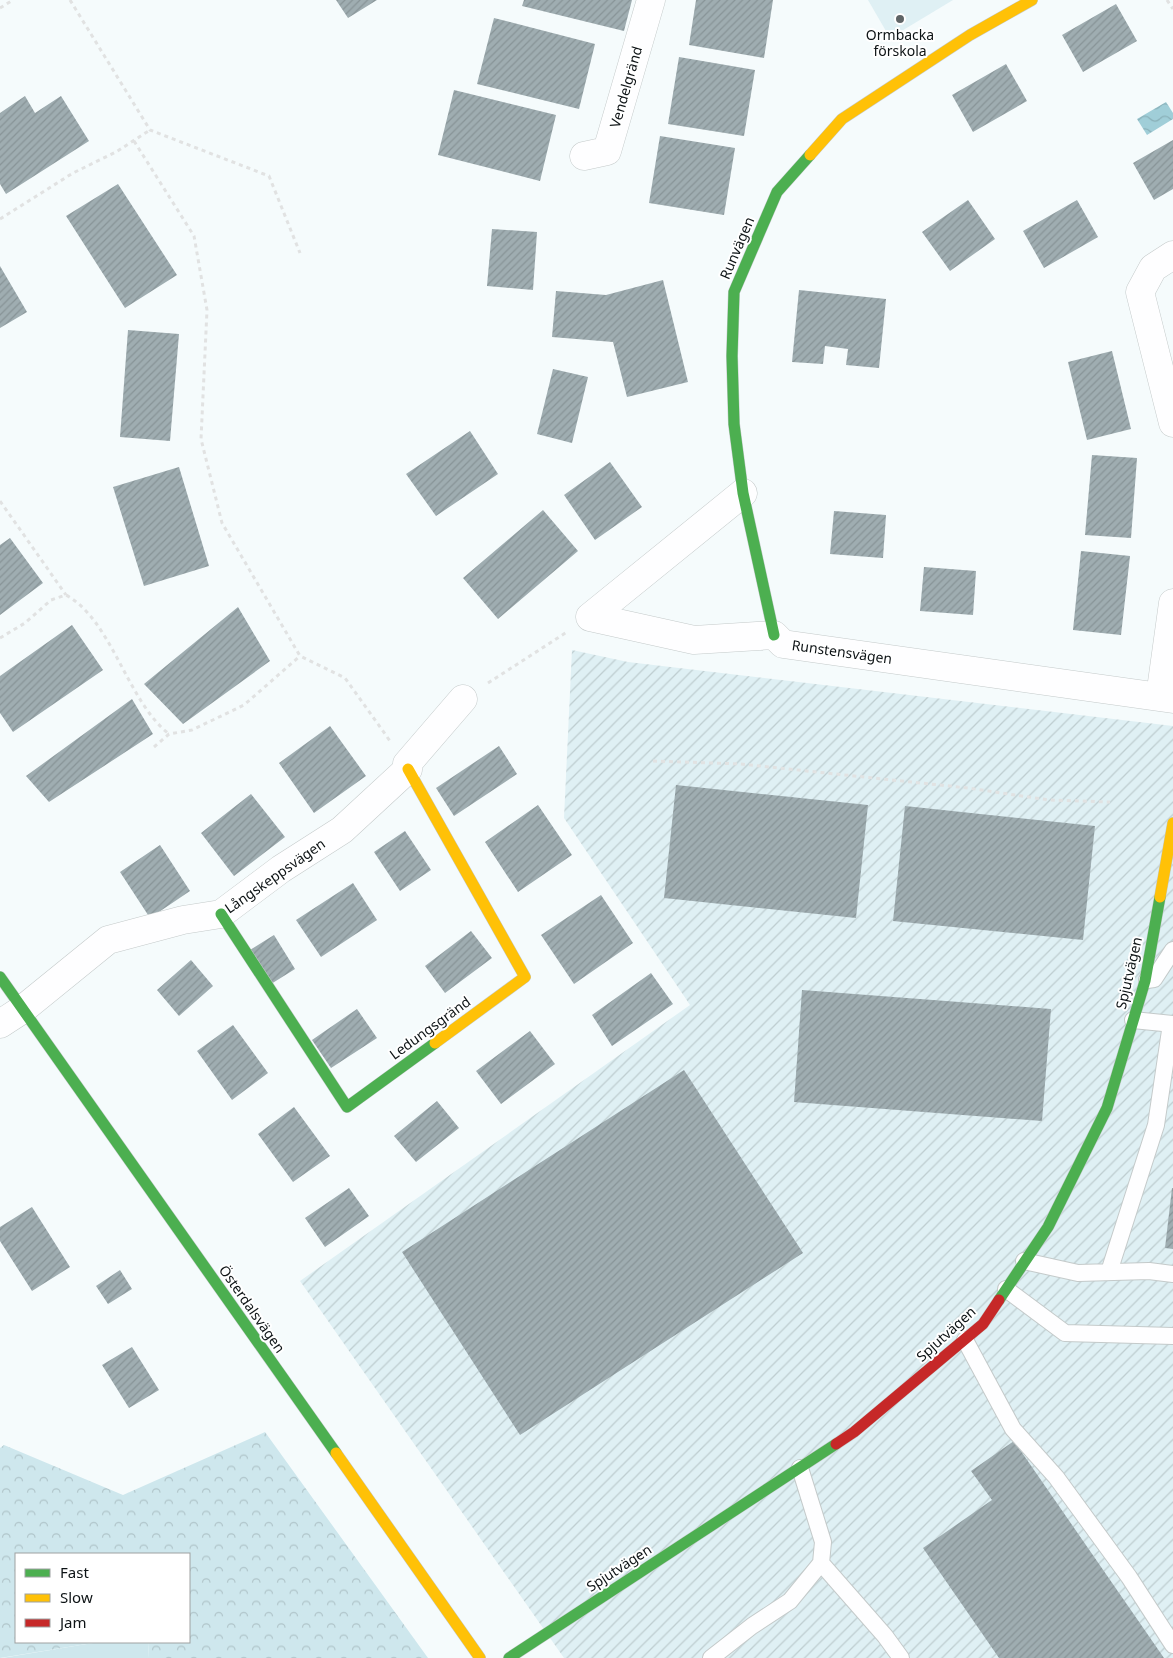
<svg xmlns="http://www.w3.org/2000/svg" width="1173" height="1658" font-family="'Noto Sans',sans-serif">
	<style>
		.built { fill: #dff0f4 }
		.industrial { fill: url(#industrial-furrows) }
		.grass { fill: #cee7ed }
		.forest { fill: url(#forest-crowns) }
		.water { fill: url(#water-waves) }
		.building { fill: url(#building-hatch) }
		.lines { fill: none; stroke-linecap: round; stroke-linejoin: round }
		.lane-casing { stroke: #c4caca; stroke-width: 18 }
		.street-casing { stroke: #c4caca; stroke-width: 29 }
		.fast-casing { stroke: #c4caca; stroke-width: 12 }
		.slow-casing { stroke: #c4caca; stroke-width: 12 }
		.jam-casing { stroke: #c4caca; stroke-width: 12 }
		.path { stroke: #e1e2e2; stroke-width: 3; stroke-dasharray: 4 4; stroke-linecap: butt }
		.lane { stroke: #fefeff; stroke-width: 16 }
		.street { stroke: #fefeff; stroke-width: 28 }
		.fast { stroke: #4caf50; stroke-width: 11 }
		.slow { stroke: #ffc107; stroke-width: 11 }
		.jam { stroke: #c62828; stroke-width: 11 }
		.poi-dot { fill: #5e6466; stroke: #fff; stroke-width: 2 }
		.labels { text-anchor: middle; stroke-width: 4; stroke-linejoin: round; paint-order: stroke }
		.poi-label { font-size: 14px; fill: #0d1315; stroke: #fff }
		.street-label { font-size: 14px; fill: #0d1315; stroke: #fff }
	</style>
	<defs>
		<pattern id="industrial-furrows" width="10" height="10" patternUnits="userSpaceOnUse" patternTransform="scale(1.25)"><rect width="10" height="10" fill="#dff0f4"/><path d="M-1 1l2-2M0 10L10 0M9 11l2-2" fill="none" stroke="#becdd0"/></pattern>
		<pattern id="forest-crowns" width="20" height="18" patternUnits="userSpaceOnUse" patternTransform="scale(1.25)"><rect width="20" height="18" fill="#cee7ed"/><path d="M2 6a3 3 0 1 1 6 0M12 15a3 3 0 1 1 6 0" fill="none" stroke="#b0c5ca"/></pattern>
		<pattern id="water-waves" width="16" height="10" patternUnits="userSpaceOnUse" patternTransform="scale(1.25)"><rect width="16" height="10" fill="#a0ced8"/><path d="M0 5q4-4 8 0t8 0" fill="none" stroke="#89b0b8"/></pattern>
		<pattern id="building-hatch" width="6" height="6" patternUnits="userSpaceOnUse" patternTransform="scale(1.25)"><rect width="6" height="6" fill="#9fadb1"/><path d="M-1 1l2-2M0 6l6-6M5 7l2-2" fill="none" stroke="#889497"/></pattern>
	</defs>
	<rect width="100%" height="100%" fill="#f5fbfc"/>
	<path class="built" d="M868,0H953L890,38Z"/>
	<path class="industrial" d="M572,650L628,662L1173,726V1658H564L300,1281L690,1005L564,818Z"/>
	<path class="grass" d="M99,1642H148L149,1658H2Z"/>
	<path class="forest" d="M265,1432L428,1658H149L148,1642H189V1554H16V1642H99L0,1658V1448L4,1445L123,1495Z"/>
	<path class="water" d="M1166,102L1173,113V119L1147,135L1137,119Z"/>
	<path class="building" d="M336,0H377L348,18Z
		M524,0H632L624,31L522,6Z
		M696,0H773L764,58L689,45Z
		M1116,4L1137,41L1083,72L1062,35Z
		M494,18L595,44L579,109L477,84Z
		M679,57L755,70L744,136L668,124Z
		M1006,64L1027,101L973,132L952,95Z
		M454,90L556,115L540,181L438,155Z
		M25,96L35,113L61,96L89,141L6,194L0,184V113Z
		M660,136L735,148L724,215L649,203Z
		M1173,140V189L1154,200L1133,163Z
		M118,184L177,275L125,308L66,216Z
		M968,200L995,239L950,271L922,232Z
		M1077,200L1098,237L1044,268L1023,231Z
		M492,229L537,232L533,290L487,286Z
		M0,266L27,312L0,328Z
		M663,280L688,382L627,397L613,342L552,337L556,291L606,295Z
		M799,290L886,299L879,368L846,365L848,349L825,346L823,364L792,362Z
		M128,330L179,334L170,441L120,437Z
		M1112,351L1131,429L1087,440L1068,362Z
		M553,369L588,377L572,443L537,434Z
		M470,431L498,474L436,516L406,474Z
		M1092,455L1137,458L1131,538L1085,535Z
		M610,462L642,507L595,540L564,495Z
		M179,467L209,566L144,586L113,487Z
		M543,510L578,551L498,619L463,578Z
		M834,511L886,515L883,558L830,554Z
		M10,538L43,583L0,615V545Z
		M1081,551L1130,556L1121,635L1073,630Z
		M924,567L976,571L973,615L920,611Z
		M238,607L270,661L183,724L144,684Z
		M72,625L103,670L13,732L0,713V676Z
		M132,699L153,734L49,802L26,776Z
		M330,726L366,776L314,813L279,763Z
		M499,746L517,774L454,816L436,788Z
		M676,785L868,805L856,918L664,898Z
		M251,794L285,837L234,876L201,833Z
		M538,805L572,855L518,892L485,842Z
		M905,806L1095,826L1083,940L893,921Z
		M405,831L431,870L400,891L374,852Z
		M160,845L190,891L150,918L120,872Z
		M353,883L377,920L321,957L296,920Z
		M601,895L633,943L574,984L541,935Z
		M471,931L492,958L445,993L425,966Z
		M274,935L295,969L271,984L250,950Z
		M191,960L213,986L179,1016L157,990Z
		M651,973L673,1004L612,1046L592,1015Z
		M802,990L1051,1009L1042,1121L794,1102Z
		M357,1009L377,1038L331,1068L312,1040Z
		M233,1025L268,1073L232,1100L197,1051Z
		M530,1031L555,1064L501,1104L476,1071Z
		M684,1070L803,1253L520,1435L402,1252Z
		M437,1101L459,1128L416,1162L394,1136Z
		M294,1107L330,1156L293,1182L258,1134Z
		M349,1188L369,1216L325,1247L305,1218Z
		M1172,1188H1173V1249L1165,1248Z
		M32,1207L70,1267L32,1291L0,1241V1227Z
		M120,1270L132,1289L108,1304L96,1286Z
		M132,1347L159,1390L129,1408L102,1365Z
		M1014,1441L1164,1658H999L923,1548L992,1500L971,1471Z"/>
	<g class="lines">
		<g class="lane-casing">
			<path id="lane" d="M1147,980L1154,979L1173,950
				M1133,1020L1173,1024
				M1024,1261L1078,1273L1149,1271L1173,1274
				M1109,1272L1156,1125L1171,1024
				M1006,1289L1065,1333L1173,1336
				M965,1340L1013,1429L1056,1477L1129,1577L1173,1645
				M821,1563L885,1636L901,1658
				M711,1658L752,1626L790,1601L821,1563L823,1542L800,1468"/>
		</g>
		<g class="street-casing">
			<path id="street" d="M584,156L607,151L651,0
				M1173,255L1153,268L1140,292L1173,423
				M590,617L694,640L774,635L783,644L1173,699
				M590,617L743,493
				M1160,697L1173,603
				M0,1024L23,1009L108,940L183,920L221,914L281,869L342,830L408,769L407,764L463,699"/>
		</g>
		<g class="fast-casing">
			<path id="fast" d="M774,635L743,493L734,424L732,356L734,292L777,192L810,155
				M221,914L347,1107L435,1043
				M0,977L336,1453
				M999,1300L1048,1227L1107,1108L1145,981L1160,897
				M509,1658L836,1444"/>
		</g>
		<g class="slow-casing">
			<path id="slow" d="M810,155L842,119L970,35L1032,0
				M408,769L525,977L435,1043
				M1160,897L1173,823
				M336,1453L480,1658"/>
		</g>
		<g class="jam-casing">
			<path id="jam" d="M836,1444L854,1432L983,1324L999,1300"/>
		</g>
		<path class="path" d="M70,0L150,130L269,176L300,253
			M1167,0L1173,9
			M0,8L13,0
			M134,141L194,236L207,310L201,439L222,523L300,656L345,678L390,741
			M0,219L73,173L116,152L150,130
			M0,501L66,595
			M0,638L25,623L51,600L66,595C112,620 127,701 169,734
			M488,683L567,632
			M154,747L169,734L192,730L244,705L300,656
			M653,761L741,764L968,788L1049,800L1110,802"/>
		<use href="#lane" class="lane"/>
		<use href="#street" class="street"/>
		<use href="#fast" class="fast"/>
		<use href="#slow" class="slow"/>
		<use href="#jam" class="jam"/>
	</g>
	<circle class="poi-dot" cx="900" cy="19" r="5"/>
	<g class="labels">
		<g class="poi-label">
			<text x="900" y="40">Ormbacka<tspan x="900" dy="16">förskola</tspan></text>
		</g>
		<g class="street-label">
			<text transform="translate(626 87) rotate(-74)" y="5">Vendelgränd</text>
			<text transform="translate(737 248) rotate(-67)" y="5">Runvägen</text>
			<text transform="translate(842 652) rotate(8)" y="5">Runstensvägen</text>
			<text transform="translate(275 876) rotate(-35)" y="5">Långskeppsvägen</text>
			<text transform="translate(1129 973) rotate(-77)" y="5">Spjutvägen</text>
			<text transform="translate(430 1028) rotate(-36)" y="5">Ledungsgränd</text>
			<text transform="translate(252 1309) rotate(55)" y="5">Österdalsvägen</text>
			<text transform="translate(946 1334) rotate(-42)" y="5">Spjutvägen</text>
			<text transform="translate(619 1568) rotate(-33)" y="5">Spjutvägen</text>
		</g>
	</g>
	<rect x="15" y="1553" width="175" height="90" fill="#ffffff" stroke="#9ea1a1"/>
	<rect x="25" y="1569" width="25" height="8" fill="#4caf50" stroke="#9ea1a1"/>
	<text x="60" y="1578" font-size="15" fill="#0d1315">Fast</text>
	<rect x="25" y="1594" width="25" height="8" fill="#ffc107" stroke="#9ea1a1"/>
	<text x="60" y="1603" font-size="15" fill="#0d1315">Slow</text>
	<rect x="25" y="1619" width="25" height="8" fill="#c62828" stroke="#9ea1a1"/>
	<text x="60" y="1628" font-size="15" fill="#0d1315">Jam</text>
</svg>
